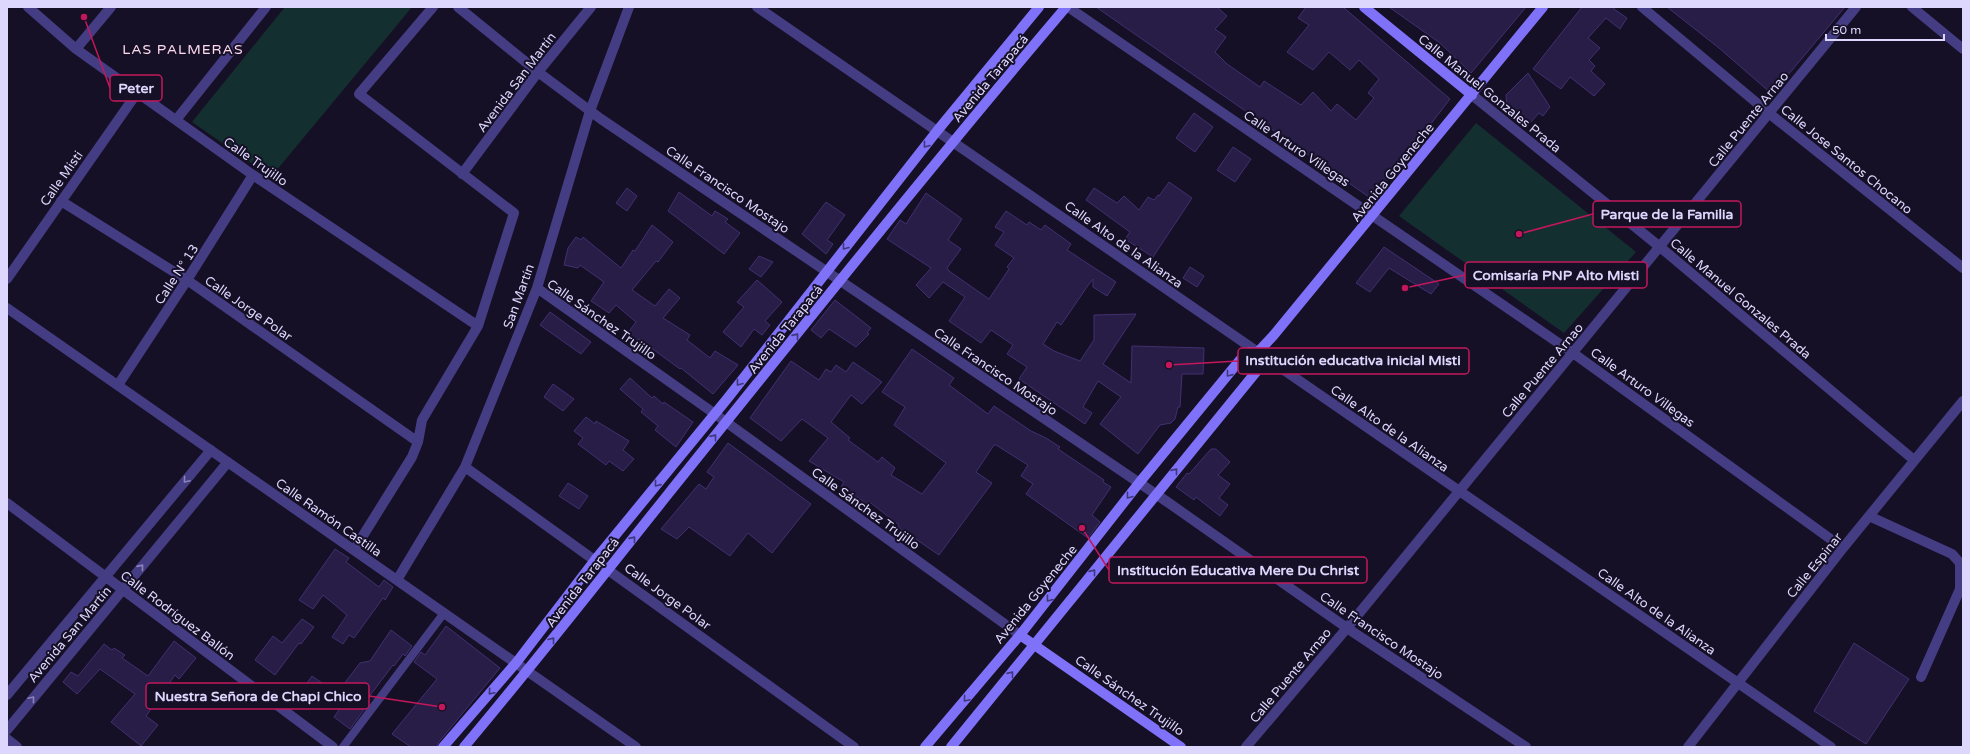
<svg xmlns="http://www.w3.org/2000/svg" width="1970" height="754" font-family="'Varela Round',sans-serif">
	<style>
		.green { fill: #142f30 }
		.building { fill: #281d46; stroke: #413071 }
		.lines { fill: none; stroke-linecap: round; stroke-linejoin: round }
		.lane { stroke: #453d83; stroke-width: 8 }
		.street { stroke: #453d83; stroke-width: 10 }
		.secondary { stroke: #7f72f9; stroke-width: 10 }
		.oneway { stroke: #40377a }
		.oneway2 { stroke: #8a82ba }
		.labels { text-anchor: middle; stroke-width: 4; stroke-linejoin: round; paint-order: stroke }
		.street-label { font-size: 13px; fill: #ded7fd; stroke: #161026 }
		.neighbourhood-label { font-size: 14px; letter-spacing: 1px; fill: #fdd9ee; stroke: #161026 }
		.leader { fill: none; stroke: #c2185b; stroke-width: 1.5 }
		.callout-dot { fill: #c2185b; stroke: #161026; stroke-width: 1.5 }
		.callout { fill: #161026; stroke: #c2185b; stroke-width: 1.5 }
		.callout-label { font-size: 14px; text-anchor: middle; font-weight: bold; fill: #ded7fd }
	</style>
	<rect width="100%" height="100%" fill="#161026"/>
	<path class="green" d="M285,7H412L271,177L192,122Z
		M1476,123L1636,252L1564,333L1399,216Z"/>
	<path class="building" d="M1096,7H1217L1227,16L1215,29L1226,37L1215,52L1227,64L1260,87L1264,81L1301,105L1313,92L1331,111L1337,104L1356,120L1374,98L1368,93L1379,79L1359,60L1350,70L1329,52L1313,70L1287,52L1309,25L1298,18L1306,7H1343L1450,99L1383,186L1381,185L1374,196L1369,197Z
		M1389,7H1526L1471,73L1440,43Z
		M1582,7H1615L1614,9L1627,18L1620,29L1606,18L1588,38L1600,48L1589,60L1595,66L1591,71L1605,84L1594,96L1570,77L1561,89L1533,69Z
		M1667,7H1845L1772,94L1719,48Z
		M1528,73L1550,107L1543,116L1539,113L1530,123L1507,108L1506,95Z
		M1194,113L1213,127L1195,152L1176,138Z
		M1233,147L1251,159L1235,182L1217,170Z
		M1169,182L1192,198L1153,257L1125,239L1130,232L1086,200L1094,188L1117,203L1124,196L1139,210L1148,197L1154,200L1158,195L1159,196Z
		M627,188L637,196L627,211L616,203Z
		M679,192L712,216L715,211L728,219L725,222L740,233L724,254L668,211Z
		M926,193L962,219L948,240L961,249L947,268L949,271L989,299L1009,269L1007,267L1014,258L995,245L1004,232L995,227L1006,211L1027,225L1029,222L1041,230L1045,225L1071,244L1067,250L1116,282L1107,296L1093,287V279L1089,284L1061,325L1057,322L1043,344L1054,351L1080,361L1094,340V315L1136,314L1103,364L1131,383L1132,346L1204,348L1203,374H1182L1180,407H1178L1175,419L1171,423L1160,425L1138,454L1100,424L1121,397L1098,381L1083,407L1092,413L1085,424L1019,379L1027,367L1007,354L1013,345L991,330L981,343L949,321L965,297L943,282L929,298L916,285L931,268L887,239L900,220L906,224Z
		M826,202L845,215L827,240L833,244L826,254L802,234Z
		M652,225L673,242L658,262L656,261L632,290L655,306L669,289L680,298L663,318L690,335L687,340L710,358L715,351L738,365L713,394L681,368L680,369L639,339L637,341L627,334L636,322L616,305L609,313L591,301L604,282L580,265L578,268L564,265L568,248L576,237L581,240L583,237L621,268L633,250L635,251Z
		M1384,247L1439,284L1431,294L1389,268L1370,292L1356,283Z
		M759,256L773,262L761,277L749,269Z
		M1190,267L1204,276L1197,287L1183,278Z
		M757,280L782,302L765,321L770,325L762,335L754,329L741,347L723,332L744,307L737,302Z
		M835,300L871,328L867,333L869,334L856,347L829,329L821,338L811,330Z
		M550,312L591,342L581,354L540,325Z
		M912,349L954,378L949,385L988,414L994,406L1031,431L1046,438L1060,447L1058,449L1104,480L1103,482L1111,487L1092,515L1100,522L1088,538L1026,494L1033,484L1021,476L1028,465L996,445H994L976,472L992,483L939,555L898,527L899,525L871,503L869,505L841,487L844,482L809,461L828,438L802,419L781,441L750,418L791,361L819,380L826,369L831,372L836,365L846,372L853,362L882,382L862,404L851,395L831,422L850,438L848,440L878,462L882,457L895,468L891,475L922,494L946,463L894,425L905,407L882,392Z
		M630,378L652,398L654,396L663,404L664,402L693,422L676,447L655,430L658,426L641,412L643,409L620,389Z
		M553,384L574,399L563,411L544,397Z
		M586,417L595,424L596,421L629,441L623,450L634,459L623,471L609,461L606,465L578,444L583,438L574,431Z
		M728,443L811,504L772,553L748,533L730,556L689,527L677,539L661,529L699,484L706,489L714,477L707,472Z
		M1211,449H1216L1230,462L1218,475L1230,484L1219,498L1228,505L1220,516L1196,497L1194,500L1176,487L1187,473L1189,474Z
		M568,483L588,496L579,509L559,496Z
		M335,549L349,558L346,562L379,587L384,580L393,587L385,600L383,598L354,638L349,635L343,644L332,637L347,615L323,595L313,609L299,600Z
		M302,619L314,627L301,644L299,643L275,675L255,660L273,636L282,643Z
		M446,626L500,668L438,743L437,747H411L392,734L437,679L414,662L421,652L425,655Z
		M391,630L412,646L405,656L403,654L394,666L393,665L365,702L368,704L350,729L334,717L346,700L337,693L360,663L370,661Z
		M174,641L196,658L179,679L175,675L146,716L158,725L141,746L111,722L135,694L100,669L77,694L63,682L71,672L78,676L104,644L112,650L114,648L125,655L122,658L148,676Z
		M1854,643L1909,679L1866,744L1814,711Z
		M312,676L322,683L310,700L300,693Z"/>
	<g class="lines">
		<path class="lane" d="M343,747L444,613"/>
		<path class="street" d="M28,7L76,49L253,175L478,326
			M458,7L538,72L601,119L1166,501L1347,628L1526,747
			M757,7L1831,747
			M1068,7L1573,353L1843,548
			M1642,7L1770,114L1963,268
			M1912,7L1963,49
			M76,49L111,7
			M1472,95L1660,247L1914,460
			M176,120L266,7
			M462,174L538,72L591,7
			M61,201L187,280L418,442
			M7,279L137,93
			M537,288L715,414L1020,635
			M7,308L636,747
			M118,385L187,280L253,175
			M465,467L854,747
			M7,503L333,747
			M1871,517L1952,554L1960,563V589L1963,590
			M354,550L412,457L418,442L422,420L478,326L514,213L359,94L433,7
			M397,580L465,467L537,288L590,111L629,7
			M1921,677L1960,589
			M7,695L211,450
			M7,730L228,462
			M7,739L17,747
			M1246,747L1347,628L1856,7
			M1688,747L1843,548L1963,401"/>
		<path class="secondary" d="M1364,7L1472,95
			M1020,635L1181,747
			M443,747L516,663L595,560L727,399L937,131L1039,7
			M464,747C534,664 601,578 669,493C800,330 931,166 1066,7
			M925,747L1020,635L1139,483L1240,360L1249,352H1258L1273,336L1543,7
			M951,747L1256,372L1261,363L1258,352"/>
	</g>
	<defs><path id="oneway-chevron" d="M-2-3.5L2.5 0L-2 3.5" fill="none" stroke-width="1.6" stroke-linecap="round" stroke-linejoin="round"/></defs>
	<g class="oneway">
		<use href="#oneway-chevron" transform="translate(926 145) rotate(128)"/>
		<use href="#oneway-chevron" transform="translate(845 247) rotate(128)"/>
		<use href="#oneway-chevron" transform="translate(796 336) rotate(-51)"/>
		<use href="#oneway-chevron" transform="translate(1229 374) rotate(129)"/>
		<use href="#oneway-chevron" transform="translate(739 383) rotate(128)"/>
		<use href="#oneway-chevron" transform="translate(714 437) rotate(-51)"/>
		<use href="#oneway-chevron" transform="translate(1175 471) rotate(-51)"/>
		<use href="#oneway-chevron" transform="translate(657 484) rotate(129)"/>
		<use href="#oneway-chevron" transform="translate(1129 496) rotate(128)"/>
		<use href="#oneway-chevron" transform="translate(633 539) rotate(-51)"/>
		<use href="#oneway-chevron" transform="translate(1093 572) rotate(-51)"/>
		<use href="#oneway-chevron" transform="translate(1049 599) rotate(128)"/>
		<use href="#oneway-chevron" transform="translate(552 640) rotate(-52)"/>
		<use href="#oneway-chevron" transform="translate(1011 674) rotate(-51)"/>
		<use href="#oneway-chevron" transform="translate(491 692) rotate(131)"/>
		<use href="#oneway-chevron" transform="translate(966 699) rotate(130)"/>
	</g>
	<g class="oneway2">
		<use href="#oneway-chevron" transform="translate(186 480) rotate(130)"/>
		<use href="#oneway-chevron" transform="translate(141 567) rotate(-51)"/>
		<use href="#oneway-chevron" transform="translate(32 699) rotate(-50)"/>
	</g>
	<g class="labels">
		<g class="street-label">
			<text transform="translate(990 78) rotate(-50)" y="5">Avenida Tarapacá</text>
			<text transform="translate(516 82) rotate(-53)" y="5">Avenida San Martín</text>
			<text transform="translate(1490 93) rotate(39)" y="5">Calle Manuel Gonzales Prada</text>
			<text transform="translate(1748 119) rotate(-51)" y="5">Calle Puente Arnao</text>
			<text transform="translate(1297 148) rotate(34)" y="5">Calle Arturo Villegas</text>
			<text transform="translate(1847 159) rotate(39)" y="5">Calle Jose Santos Chocano</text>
			<text transform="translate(256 161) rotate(35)" y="5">Calle Trujillo</text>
			<text transform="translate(1392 172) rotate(-51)" y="5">Avenida Goyeneche</text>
			<text transform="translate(61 178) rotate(-55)" y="5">Calle Misti</text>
			<text transform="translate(728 189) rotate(34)" y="5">Calle Francisco Mostajo</text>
			<text transform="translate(1124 244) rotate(35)" y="5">Calle Alto de la Alianza</text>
			<text transform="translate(176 274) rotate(-57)" y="5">Calle N° 13</text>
			<text transform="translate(518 296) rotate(-70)" y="5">San Martín</text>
			<text transform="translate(1741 298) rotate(40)" y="5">Calle Manuel Gonzales Prada</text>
			<text transform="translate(249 308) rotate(35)" y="5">Calle Jorge Polar</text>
			<text transform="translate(602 319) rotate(35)" y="5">Calle Sánchez Trujillo</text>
			<text transform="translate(785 329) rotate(-51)" y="5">Avenida Tarapacá</text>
			<text transform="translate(1542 370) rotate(-50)" y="5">Calle Puente Arnao</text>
			<text transform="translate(996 371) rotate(34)" y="5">Calle Francisco Mostajo</text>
			<text transform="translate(1643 387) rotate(36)" y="5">Calle Arturo Villegas</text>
			<text transform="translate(1390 428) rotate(35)" y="5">Calle Alto de la Alianza</text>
			<text transform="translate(866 508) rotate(36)" y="5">Calle Sánchez Trujillo</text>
			<text transform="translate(329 517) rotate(35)" y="5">Calle Ramón Castilla</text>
			<text transform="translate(1814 565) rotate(-51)" y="5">Calle Espinar</text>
			<text transform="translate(582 582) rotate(-52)" y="5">Avenida Tarapacá</text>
			<text transform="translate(1035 594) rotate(-51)" y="5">Avenida Goyeneche</text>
			<text transform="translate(668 596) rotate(36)" y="5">Calle Jorge Polar</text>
			<text transform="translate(1657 611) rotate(35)" y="5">Calle Alto de la Alianza</text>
			<text transform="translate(178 615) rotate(37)" y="5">Calle Rodríguez Ballón</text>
			<text transform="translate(69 634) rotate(-50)" y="5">Avenida San Martín</text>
			<text transform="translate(1382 635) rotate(34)" y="5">Calle Francisco Mostajo</text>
			<text transform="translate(1290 675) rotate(-50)" y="5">Calle Puente Arnao</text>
			<text transform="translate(1130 695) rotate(35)" y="5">Calle Sánchez Trujillo</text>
		</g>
		<g class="neighbourhood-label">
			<text x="183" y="54">LAS PALMERAS</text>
		</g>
	</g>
	<path class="leader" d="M84 17L110 88M1519 234L1593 214M1405 288L1465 275M1169 365L1238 361M1082 528L1109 570M442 707L369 696"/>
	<g class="callout-dot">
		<circle cx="84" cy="17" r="4"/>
		<circle cx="1519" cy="234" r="4"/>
		<circle cx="1405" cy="288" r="4"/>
		<circle cx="1169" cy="365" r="4"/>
		<circle cx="1082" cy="528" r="4"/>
		<circle cx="442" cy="707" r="4"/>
	</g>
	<g class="callout">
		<rect x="110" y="75" width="52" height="26" rx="4"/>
		<rect x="1593" y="201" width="148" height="26" rx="4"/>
		<rect x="1465" y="262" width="182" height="26" rx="4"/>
		<rect x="1238" y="348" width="231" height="26" rx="4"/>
		<rect x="1109" y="557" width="258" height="26" rx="4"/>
		<rect x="146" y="683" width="223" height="26" rx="4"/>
	</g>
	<g class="callout-label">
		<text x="136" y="93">Peter</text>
		<text x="1667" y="219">Parque de la Familia</text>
		<text x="1556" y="280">Comisaría PNP Alto Misti</text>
		<text x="1353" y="365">Institución educativa inicial Misti</text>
		<text x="1238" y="575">Institución Educativa Mere Du Christ</text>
		<text x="258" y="701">Nuestra Señora de Chapi Chico</text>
	</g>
	<rect width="1970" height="754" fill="none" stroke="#ded7fd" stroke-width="16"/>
	<path d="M1826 34v6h118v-6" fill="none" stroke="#ded7fd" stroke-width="2"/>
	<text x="1832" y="34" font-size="12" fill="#ded7fd" stroke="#161026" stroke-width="3" paint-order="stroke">50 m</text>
</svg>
